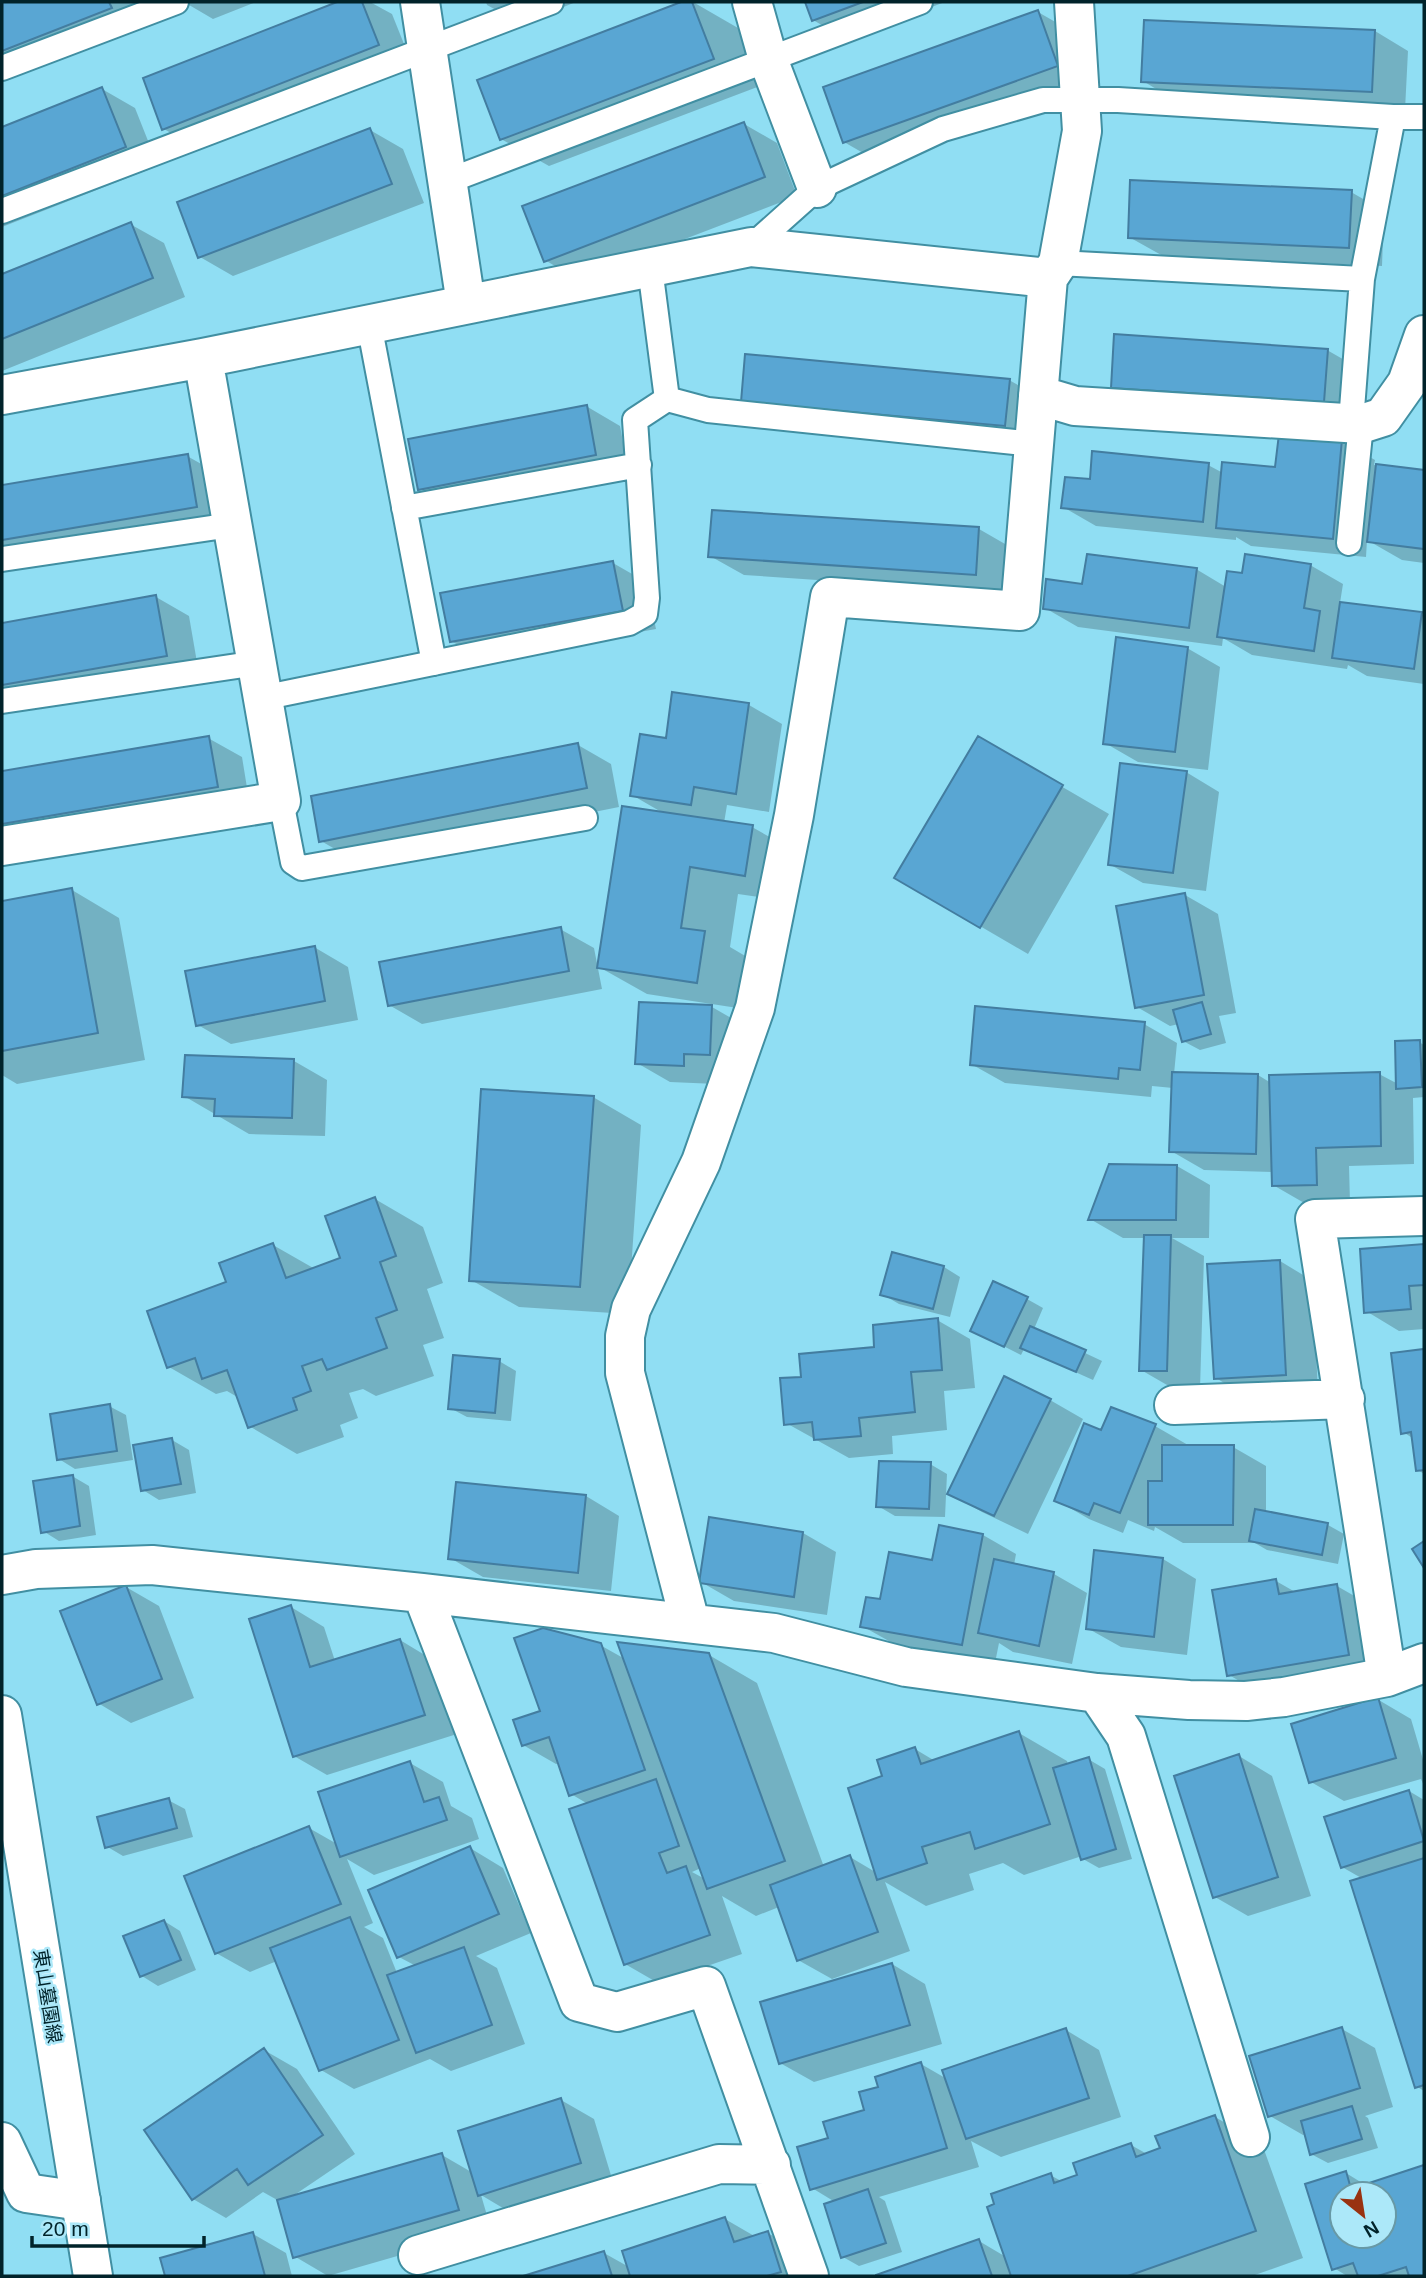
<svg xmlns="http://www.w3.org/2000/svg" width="1426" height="2278" font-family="Helvetica,'Noto Sans JP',sans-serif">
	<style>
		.shadow { fill: #0003; fill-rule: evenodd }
		.building { fill: #59a6d3; stroke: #437da0; stroke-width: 2; fill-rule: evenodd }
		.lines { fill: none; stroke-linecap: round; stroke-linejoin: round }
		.lane-casing { stroke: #418fa2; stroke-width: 28 }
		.street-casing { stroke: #418fa2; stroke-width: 42 }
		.secondary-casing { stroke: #418fa2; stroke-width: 42 }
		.lane { stroke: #fff; stroke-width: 24 }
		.street { stroke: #fff; stroke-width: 38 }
		.secondary { stroke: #fff; stroke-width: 38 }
		.labels { text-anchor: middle; stroke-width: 5; stroke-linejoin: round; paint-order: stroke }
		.street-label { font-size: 19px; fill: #01232a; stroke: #ace8f9 }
	</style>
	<rect width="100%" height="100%" fill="#90def3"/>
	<path class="shadow" d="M2,2H134L144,27L2,82Z
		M184,2H256L213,19Z
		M342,2H370L392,14L412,64L197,148L164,129L145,79Z
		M486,2H576L521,24L487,5Z
		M686,2H693L738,28L760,86L549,166L501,139L479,81Z
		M807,2H945L846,39L813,20Z
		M1038,12L1071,31L1090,85L877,161L844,142Z
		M1145,22L1375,31L1408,51L1405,110L1176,101L1143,81Z
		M102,89L135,108L158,166L2,227V129Z
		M744,124L777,143L797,196L578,280L545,260Z
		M370,130L403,149L424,203L233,276L200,257Z
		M1351,192L1384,211L1382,266L1163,256L1129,237Z
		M130,224L164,243L185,297L2,371V276Z
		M1327,350L1360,369L1357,420L1146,406L1113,387Z
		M1009,380L1043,399L1038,444L743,401Z
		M586,406L620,426L629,474L453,508L420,489Z
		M1342,441L1375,460L1374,465L1424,471V563L1402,560L1367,540L1366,557L1251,546L1236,537V540L1096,526L1063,507L1091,481L1208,465L1223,473L1277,469Z
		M187,456L221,475L229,526L2,564V487Z
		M713,512L979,529L1012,548L1009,593L744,575L710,556Z
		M613,563L646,582L656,629L485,660L451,641Z
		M1310,565L1343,584L1340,603L1424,615V684L1367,676L1348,665L1347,669L1252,655L1223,638L1222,646L1078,627L1045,608L1084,586L1196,569L1226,587L1243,575Z
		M156,597L189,616L199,674L2,709V624Z
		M1187,648L1220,667L1208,770L1138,762L1105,743Z
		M749,705L782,724L769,812L727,805L724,823L752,827L800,854L792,902L738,894L730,947L752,960L744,1009L647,994L599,967L663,813L632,795L667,741Z
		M208,738L242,757L250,806L2,834V773Z
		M978,738L1109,814L1028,954L896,877Z
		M578,745L611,764L619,807L354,860L321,841Z
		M1186,772L1219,792L1206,891L1143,883L1109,864Z
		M72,890L119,918L145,1060L17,1084L2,1075V903Z
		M1185,895L1218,914L1236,1013L1219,1016L1226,1043L1200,1050L1183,1041L1179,1024L1170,1026L1137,1007Z
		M560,929L594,948L602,989L422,1024L389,1005Z
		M314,947L348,967L358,1020L231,1044L198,1025Z
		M712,1007L745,1026L716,1084L670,1082L637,1063Z
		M1144,1024L1177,1043L1174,1074L1258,1075L1271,1083L1379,1074L1398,1084L1419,1042L1424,1045V1097L1413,1098L1414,1164L1349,1166L1350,1203L1306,1204L1273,1185V1172L1204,1170L1171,1151L1173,1088L1152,1086L1151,1097L1005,1083L971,1064Z
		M294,1061L327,1080L325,1136L249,1134L184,1096Z
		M593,1097L641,1125L628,1314L519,1307L471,1280Z
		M1177,1166L1210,1185L1209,1238H1172L1204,1256L1200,1389H1174L1141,1370L1145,1238H1123L1090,1219Z
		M375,1199L423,1227L443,1283L427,1289L444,1338L423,1345L434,1376L376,1396L363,1389L349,1393L358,1418L340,1425L344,1437L297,1454L249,1426L239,1398L227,1391L216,1394L169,1367L228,1283L273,1245L315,1269L342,1259Z
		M1424,1246V1329L1399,1331L1366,1311L1362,1251Z
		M893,1254L944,1267L960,1277L950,1317L899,1304L882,1294Z
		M1280,1261L1313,1281L1318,1394L1249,1398L1216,1378Z
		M1027,1299L1043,1308L1034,1329L1102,1361L1093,1380L1024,1349L1021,1355L972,1330Z
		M937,1320L970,1339L975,1388L944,1391L947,1430L892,1436L893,1454L849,1458L786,1423L803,1379Z
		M1424,1351V1474L1418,1470L1414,1439L1403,1432L1393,1355Z
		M499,1361L516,1371L511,1421L467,1417L450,1408Z
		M1050,1400L1083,1419L1028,1534L982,1512L949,1493Z
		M109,1406L126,1415L133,1460L75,1469L59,1459Z
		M1155,1426L1188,1445L1187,1447H1233L1266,1466V1513L1328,1525L1344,1534L1338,1564L1267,1550L1255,1543H1183L1155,1527L1154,1531L1128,1520L1123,1533L1089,1519L1056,1500L1102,1432Z
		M172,1440L189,1450L196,1493L159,1500L143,1490Z
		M930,1464L947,1474L945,1517L895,1516L878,1506Z
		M72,1476L89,1486L96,1535L59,1541L43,1531Z
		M586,1496L619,1516L611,1591L483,1577L450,1558Z
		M940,1527L983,1535L1016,1554L1014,1565L1054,1574L1087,1593L1072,1664L1013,1652L999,1643L995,1663L896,1645L862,1626L881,1601L934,1562Z
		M803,1533L836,1552L827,1615L734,1601L701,1582Z
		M1163,1559L1196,1579L1187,1655L1121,1647L1087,1628Z
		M1276,1581L1297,1593L1337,1586L1370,1605L1381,1673L1262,1694L1229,1675Z
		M126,1587L159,1606L194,1698L131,1723L98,1703Z
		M291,1607L324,1627L335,1661L400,1640L433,1660L457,1734L327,1775L294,1756Z
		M600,1645L625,1659L709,1655L757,1683L824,1867L850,1857L877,1873L885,1777L915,1749L935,1761L1019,1733L1067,1761L1068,1765L1088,1759L1105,1769L1132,1859L1099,1868L1083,1859L1082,1856L1024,1875L1003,1863L969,1874L974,1890L926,1906L885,1882L910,1951L832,1979L798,1960L779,1907L756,1916L722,1896L742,1954L658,1983L625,1964L588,1804L571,1794L560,1763L556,1764L523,1745L542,1712ZM701,1868L705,1879L692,1872Z
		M1377,1699L1411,1719L1424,1763V1786L1421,1779L1344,1801L1311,1782Z
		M1239,1756L1272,1776L1311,1896L1248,1916L1215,1897Z
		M410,1763L443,1782L451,1806L472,1818L479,1839L374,1875L347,1859L373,1923L364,1927L383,1938L397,1973L416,1966L399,1957L470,1848L503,1868L531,1933L476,1956L497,1968L525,2044L451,2071L430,2059L354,2089L321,2070L277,1961L250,1972L216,1953L309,1828L337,1844Z
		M1409,1791L1424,1800V2091L1416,2086L1363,1879L1342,1867Z
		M168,1800L185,1809L193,1837L123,1856L106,1846Z
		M164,1921L180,1931L196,1970L158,1986L142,1976Z
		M892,1964L925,1984L942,2044L814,2082L780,2063Z
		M1342,2029L1375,2048L1393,2107L1365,2116L1368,2118L1378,2148L1328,2163L1311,2154L1306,2134L1303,2135L1270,2116Z
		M1066,2030L1099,2050L1121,2117L1001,2157L971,2141L979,2167L879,2197L885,2201L902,2252L859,2266L843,2257L835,2202L812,2188L830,2139L866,2111L880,2088L921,2064L947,2079Z
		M264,2050L297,2069L355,2154L293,2196L442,2155L473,2173L561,2100L594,2119L613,2182L513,2214L481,2195L491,2229L328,2276L294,2256L279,2201L263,2192L226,2218L193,2199Z
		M1215,2117L1262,2144L1303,2258L1252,2276H878L979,2241L1006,2257L1050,2175L1063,2182L1080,2176L1131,2145L1147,2154L1162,2149Z
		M1424,2167V2276H1347L1334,2268L1307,2185L1346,2173L1367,2186ZM1342,2194H1384V2236H1342Z
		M725,2219L756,2237L768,2233L801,2253L809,2276H529L604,2253L629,2267Z
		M253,2234L286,2253L292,2276H167L162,2259Z"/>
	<path class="building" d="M2,2H109L112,8L2,51Z
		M337,2H362L379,45L162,130L143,78Z
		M681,2H692L714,59L500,140L477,80Z
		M805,2H863L812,21Z
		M1038,10L1058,66L843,143L823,87Z
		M1144,20L1375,30L1372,92L1141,82Z
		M102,87L126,147L2,196V127Z
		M744,122L765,177L544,262L522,206Z
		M370,128L392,184L198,258L177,202Z
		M1130,180L1352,190L1349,248L1128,238Z
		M131,222L153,278L2,339V274Z
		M1114,334L1328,349L1324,402L1111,388Z
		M745,354L1010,379L1005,426L741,402Z
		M587,405L596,455L418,490L408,439Z
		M1279,434L1342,439L1333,539L1216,528L1222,462L1275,467Z
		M1092,451L1209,463L1203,522L1061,508L1065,477L1090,479Z
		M188,454L197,507L2,540V485Z
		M1376,464L1424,470V549L1367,542Z
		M712,510L979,527L976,575L708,557Z
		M1087,554L1197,568L1189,628L1043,609L1046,579L1082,584Z
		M1245,554L1311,564L1304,608L1320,611L1314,651L1217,637L1227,571L1242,573Z
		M613,561L623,611L450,642L440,593Z
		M156,595L167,656L2,685V623Z
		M1340,602L1422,612L1414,669L1332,658Z
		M1116,637L1188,647L1175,752L1103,744Z
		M672,692L749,703L736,794L694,787L691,805L630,796L640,734L666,738Z
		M209,736L218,787L2,824V771Z
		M978,736L1063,785L980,928L894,878Z
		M578,743L587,788L319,842L311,796Z
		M1120,763L1187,771L1173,873L1108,865Z
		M622,806L753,825L745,876L690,867L681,928L705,931L697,983L597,968Z
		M72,888L98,1033L2,1051V901Z
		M1185,893L1204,995L1135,1008L1116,906Z
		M561,927L569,971L388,1006L379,962Z
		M315,946L325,1001L196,1026L185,971Z
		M639,1002L712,1005L710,1055L684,1054V1066L635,1064Z
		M1202,1002L1211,1034L1182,1042L1173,1010Z
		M975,1006L1145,1022L1140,1070L1119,1068L1118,1079L970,1065Z
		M1420,1040L1422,1087L1396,1089L1395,1041Z
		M185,1055L294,1059L292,1118L214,1116L215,1099L182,1097Z
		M1172,1072L1258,1074L1256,1154L1169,1152Z
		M1380,1072L1381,1146L1316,1148L1317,1185L1272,1186L1269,1075Z
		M481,1089L594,1096L580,1287L469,1281Z
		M1109,1164L1177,1165L1176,1220H1088Z
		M375,1197L396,1256L380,1262L397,1310L376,1318L387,1348L327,1370L322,1359L302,1366L311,1391L293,1398L297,1410L248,1428L227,1370L202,1379L195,1358L167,1368L147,1311L226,1282L219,1263L273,1243L286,1278L340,1258L325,1216Z
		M1144,1235H1171L1167,1371H1139Z
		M1424,1244V1285L1409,1286L1411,1309L1364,1313L1360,1249Z
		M892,1252L944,1266L933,1309L880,1295Z
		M1280,1260L1286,1375L1214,1379L1207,1264Z
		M993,1281L1028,1297L1004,1347L970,1331Z
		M938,1318L942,1370L911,1372L915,1412L859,1418L861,1436L814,1440L812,1422L784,1425L780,1378L801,1377L799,1354L874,1347L873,1325Z
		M1030,1326L1086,1350L1076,1372L1020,1348Z
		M1424,1349V1470L1416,1471L1411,1432L1401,1434L1391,1353Z
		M453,1355L500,1359L495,1413L448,1409Z
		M1004,1376L1051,1399L994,1516L947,1494Z
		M110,1404L117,1451L57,1460L50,1414Z
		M1111,1407L1156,1424L1120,1513L1094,1503L1089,1515L1054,1501L1084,1423L1101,1430Z
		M172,1438L181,1484L141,1491L133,1445Z
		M1162,1445H1234L1233,1525H1148V1481H1162Z
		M879,1461L931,1462L929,1509L876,1507Z
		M73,1475L80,1526L41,1533L33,1481Z
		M456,1482L586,1495L578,1573L448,1559Z
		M1255,1509L1328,1523L1322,1555L1249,1541Z
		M709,1517L803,1532L794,1597L699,1583Z
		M939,1525L983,1534L962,1645L860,1627L866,1597L880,1599L889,1552L932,1560Z
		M1424,1541V1568L1412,1549Z
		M1094,1550L1163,1558L1154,1637L1086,1629Z
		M994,1559L1054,1572L1039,1646L978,1633Z
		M1276,1579L1279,1594L1337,1584L1349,1655L1227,1676L1212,1590Z
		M126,1585L162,1679L97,1705L60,1611Z
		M291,1605L310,1667L400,1639L425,1715L293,1757L249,1619Z
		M543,1628L601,1643L645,1770L569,1796L549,1737L522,1746L513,1720L540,1711L514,1638Z
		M617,1642L709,1653L785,1861L707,1889Z
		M1378,1697L1396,1758L1309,1783L1291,1724Z
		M1019,1731L1050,1824L975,1849L970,1832L922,1847L927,1863L877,1880L848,1788L882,1776L877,1760L915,1747L921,1764Z
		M1239,1754L1278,1877L1213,1898L1174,1776Z
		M1089,1757L1116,1849L1081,1860L1053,1768Z
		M410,1761L424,1802L439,1797L447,1820L340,1857L318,1792Z
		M656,1779L679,1846L659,1853L667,1873L686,1866L710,1935L624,1965L569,1809Z
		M1409,1790L1424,1841L1341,1868L1324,1817Z
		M169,1798L177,1828L105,1848L97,1817Z
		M309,1826L341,1904L215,1954L184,1876Z
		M470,1846L499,1914L397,1958L368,1890Z
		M850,1855L878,1932L797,1961L770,1885Z
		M1424,1858V2085L1415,2088L1350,1881Z
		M350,1917L399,2040L319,2071L270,1948Z
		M164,1920L181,1960L140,1977L123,1936Z
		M464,1947L492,2025L416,2053L387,1975Z
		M892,1963L910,2025L779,2064L760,2002Z
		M1342,2027L1360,2088L1268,2117L1249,2056Z
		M1066,2028L1089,2098L966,2139L942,2070Z
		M264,2048L323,2135L248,2185L237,2169L192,2200L144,2130Z
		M921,2062L947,2148L810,2190L797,2147L828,2138L823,2122L864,2110L859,2092L878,2087L875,2077Z
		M561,2098L581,2163L478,2196L458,2131Z
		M1352,2106L1362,2139L1310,2155L1301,2121Z
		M1215,2115L1256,2231L1128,2276H1011L987,2207L994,2204L991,2194L1051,2173L1054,2183L1077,2175L1073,2163L1131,2143L1136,2157L1160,2148L1155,2136Z
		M442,2153L459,2210L293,2258L277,2200Z
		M1424,2165V2276H1409L1406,2267L1378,2276H1358L1353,2263L1332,2270L1305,2184L1346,2171L1351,2189ZM1342,2194H1384V2236H1342Z
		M868,2189L886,2243L841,2258L824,2204Z
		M725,2217L734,2242L768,2231L781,2272L767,2276H630L622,2251Z
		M253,2232L265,2276H165L160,2258Z
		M979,2239L992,2276H876V2275Z
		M604,2251L612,2276H523Z"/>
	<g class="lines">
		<g class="lane-casing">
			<path id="lane" d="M2,68L176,2
				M448,181L920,2
				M2,211L551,2
				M751,247L817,188L943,129L1043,100H1118L1393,117
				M1058,263L1362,279
				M369,324L434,663
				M667,399L708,410L1034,444
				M1351,422L1362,279L1393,117H1424
				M404,508L639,465
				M1349,543L1361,424
				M2,559L231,525
				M262,698L629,623L645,614L647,598L635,420L667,399L650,268
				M2,701L257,663
				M281,801L293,862L302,868L585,818"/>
		</g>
		<g class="street-casing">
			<path id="street" d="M420,2L466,304
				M752,2L768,59L817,188
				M2,395L203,358L751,247L1048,278
				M1038,395L1075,406L1361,424L1383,417L1407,383L1424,335
				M2,846L281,801L203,358
				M1174,1405L1345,1399
				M2,1575L36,1569L152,1565L422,1593L774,1633L906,1667L1097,1693L1189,1700L1246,1701L1284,1697L1387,1677L1424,1663
				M422,1593L579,2002L617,2012L706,1986L809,2276
				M690,1622L625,1373V1336L631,1309L701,1162L755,1008L794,815L830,597L1020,611L1048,278L1058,263L1082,131L1074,2
				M1387,1677L1315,1219L1424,1216
				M1097,1693L1126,1736L1250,2137
				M2,2142L26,2193L81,2201
				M418,2255L719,2164L771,2165"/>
		</g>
		<g class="secondary-casing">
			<path id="secondary" d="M2,1715L93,2276"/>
		</g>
		<use href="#lane" class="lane"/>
		<use href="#street" class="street"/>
		<use href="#secondary" class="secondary"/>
	</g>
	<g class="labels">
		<g class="street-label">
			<text transform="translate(48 1996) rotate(81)" y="7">東山墓園線</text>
		</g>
	</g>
	<rect width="1426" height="2278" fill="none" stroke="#01232a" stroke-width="7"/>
	<g transform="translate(1363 2215) rotate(150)"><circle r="33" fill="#ace8f9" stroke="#6899a6" stroke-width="2"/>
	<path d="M0-5L12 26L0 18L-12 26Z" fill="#993211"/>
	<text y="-10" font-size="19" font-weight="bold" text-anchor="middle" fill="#01232a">N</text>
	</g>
	<path d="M32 2236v10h172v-10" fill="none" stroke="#01232a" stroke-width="3.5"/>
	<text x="42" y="2236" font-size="21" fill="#01232a" stroke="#ace8f9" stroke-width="5" paint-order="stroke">20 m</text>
</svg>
